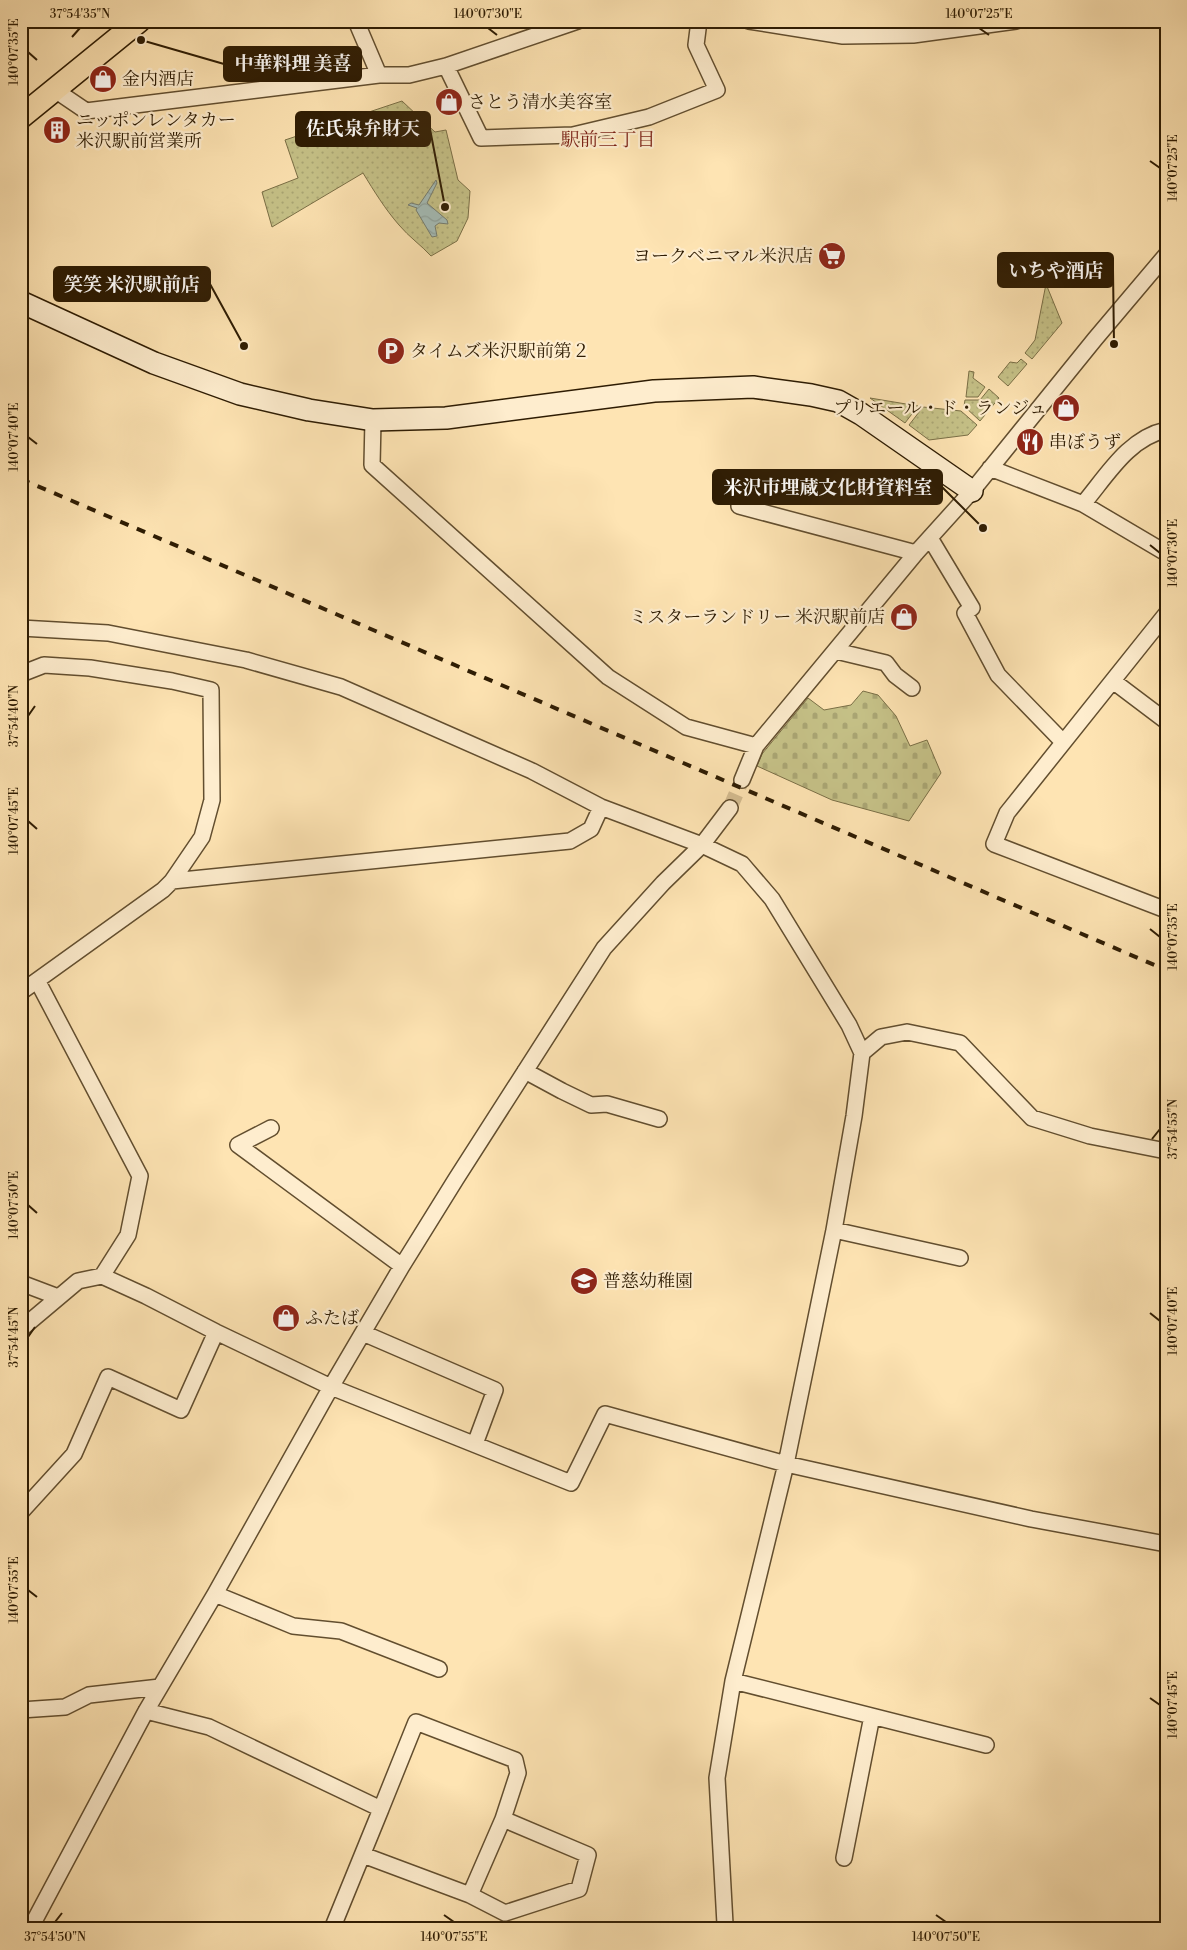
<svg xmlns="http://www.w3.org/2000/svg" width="1187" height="1950" font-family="'Libre Bodoni','Noto Serif JP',serif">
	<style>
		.green { fill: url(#green-dots); stroke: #7a6f46 }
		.cemetery { fill: url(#cemetery-stones); stroke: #7a6f46 }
		.water { fill: url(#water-waves); stroke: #757c6f }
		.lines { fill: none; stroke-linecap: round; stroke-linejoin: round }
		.street-tunnel { stroke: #d4bc90; stroke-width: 15; stroke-dasharray: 15 8; stroke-linecap: butt }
		.street-casing { stroke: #624e2f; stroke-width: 18 }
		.secondary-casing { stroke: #2e1c03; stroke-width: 24 }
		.primary-casing { stroke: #2e1c03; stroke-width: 25 }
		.street { stroke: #feedce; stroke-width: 15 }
		.secondary { stroke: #feedce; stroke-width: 21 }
		.primary { stroke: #fee4b3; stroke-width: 22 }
		.rail { stroke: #2e1c03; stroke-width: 4; stroke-dasharray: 9 9; stroke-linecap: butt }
		.ticks { fill: none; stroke: #2e1c03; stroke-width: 2 }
		.labels { text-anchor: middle; stroke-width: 4.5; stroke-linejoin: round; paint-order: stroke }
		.poi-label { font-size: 18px; fill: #2e1c03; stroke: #feedce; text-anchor: start }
		.neighbourhood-label { font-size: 19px; fill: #7a1f14; stroke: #feedce }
		.leader { fill: none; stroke: #2e1c03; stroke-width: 2 }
		.callout-dot { fill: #2e1c03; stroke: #feedce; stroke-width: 2 }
		.callout { fill: #2e1c03; stroke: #2e1c03; stroke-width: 2 }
		.callout-label { font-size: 19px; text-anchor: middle; font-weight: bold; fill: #fff }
		.neatline { fill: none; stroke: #2e1c03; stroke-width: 2 }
		.ticks-label { font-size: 12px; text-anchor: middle; fill: #2e1c03 }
	</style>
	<defs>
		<pattern id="green-dots" width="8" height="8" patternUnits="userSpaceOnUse" patternTransform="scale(1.25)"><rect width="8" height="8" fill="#c6c288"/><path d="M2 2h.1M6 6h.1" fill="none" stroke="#aaa674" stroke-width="1.8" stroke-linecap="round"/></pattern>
		<pattern id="cemetery-stones" width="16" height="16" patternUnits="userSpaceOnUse" patternTransform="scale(1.25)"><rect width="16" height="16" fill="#c6c288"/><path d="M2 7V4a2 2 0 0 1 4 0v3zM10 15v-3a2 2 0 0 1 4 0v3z" fill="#aaa674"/></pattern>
		<pattern id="water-waves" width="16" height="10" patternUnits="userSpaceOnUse" patternTransform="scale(1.25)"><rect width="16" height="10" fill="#a4bcb7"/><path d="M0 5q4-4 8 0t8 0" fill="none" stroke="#8ea19c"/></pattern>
	</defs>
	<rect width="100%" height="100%" fill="#fee4b3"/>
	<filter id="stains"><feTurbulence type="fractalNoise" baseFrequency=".004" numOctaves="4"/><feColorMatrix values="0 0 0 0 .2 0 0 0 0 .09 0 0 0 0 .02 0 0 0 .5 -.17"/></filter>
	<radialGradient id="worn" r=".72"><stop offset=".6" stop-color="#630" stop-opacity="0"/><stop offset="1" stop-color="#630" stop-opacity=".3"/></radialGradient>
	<path class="green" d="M402,101L435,132L446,130L458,180L470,191L468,218L457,241L431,256C421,245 409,237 399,225C385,209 374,191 363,173L272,227L262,192L298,178L285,140Z
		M1046,284L1062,323L1032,359L1025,353L1035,340Z
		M1021,359L1027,364L1008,386L998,377L1010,362L1017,363Z
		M969,371L974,372L973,378L985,387L978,397H966Z
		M989,389L999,398L980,421L964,406L965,400H980Z
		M870,398L918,406L905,423Z
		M923,407L961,411L977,425L968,435L929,440L909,425Z"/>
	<path class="cemetery" d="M863,691L878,695L896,716L910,746L927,740L941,773L909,821L832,800L757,766L762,754L808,698L824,710L851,705Z"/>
	<path class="water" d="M436,180L437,183L427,203L447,220L448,224L439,223L435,226L437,236L432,237L416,210L417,208L408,205L411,203L419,205Z"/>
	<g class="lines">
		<path class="street-tunnel" d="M730,808L742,780"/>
		<g class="street-casing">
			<path id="street" d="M356,21L379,75
				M749,21L843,36L913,35L1016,21
				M446,66L481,138L573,135L649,117L717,90L696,45L699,21
				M55,90L86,111L379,75H409L446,66L578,21
				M373,420L372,465L608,677L686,727L756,746
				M990,468L1083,504L1166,553
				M1083,504C1106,477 1128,438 1166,430
				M739,506L916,553
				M930,538L972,608L965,613L998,675L1063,742
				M1166,614L1007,813L994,844L1166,910
				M21,628L108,633L246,660L341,687L532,771L601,807L702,845L742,864L772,899L849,1025L862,1053L854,1116L834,1230L786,1464L733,1681L717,1778L725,1924L729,1929
				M836,651L886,663L895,675L912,688
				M21,674L44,665L90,668L172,681L211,690L212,800L202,837L172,881L163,890L21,992
				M1113,681L1166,721
				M742,780L756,746L916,553L972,491L1095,339L1166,255
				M172,881L570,841L591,829L601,807
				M38,982L140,1176L128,1235L102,1276
				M862,1053L881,1037L907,1032L960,1043L1032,1118L1090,1136L1166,1151
				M525,1071L562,1091L591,1105L607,1104L659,1119
				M271,1128L238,1145L402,1266
				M834,1230L960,1258
				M21,1283L58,1297
				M21,1329L78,1281L102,1276L146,1296L216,1332L331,1387L571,1483L605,1414L786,1464L1031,1519L1166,1544
				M363,1333L495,1390L475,1444
				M22,1511L74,1454L108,1377L181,1410L216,1332
				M215,1594L293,1626L341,1631L439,1669
				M733,1681L986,1745
				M21,1710L65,1707L89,1695L160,1687
				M146,1711L209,1727L381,1809L332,1929
				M363,1855L470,1895L503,1819L518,1773L515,1760L416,1722L381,1809
				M844,1858L872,1716
				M470,1895L505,1913L579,1889L588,1855L503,1819
				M30,1929L146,1711L215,1594L331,1387L402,1266L456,1179L604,948L663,883L702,845L730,808"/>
		</g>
		<g class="secondary-casing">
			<path id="secondary" d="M21,302L154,363L240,394L309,410L373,420L446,418L654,391L753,387L811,395L838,401L861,414L972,491"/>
		</g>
		<g class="primary-casing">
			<path id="primary" d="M21,117L139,21"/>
		</g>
		<use href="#street" class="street"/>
		<use href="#secondary" class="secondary"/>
		<use href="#primary" class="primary"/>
		<path class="rail" d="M21,479L1166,970"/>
	</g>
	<path class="ticks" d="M488,28L497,35M979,28L989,35M72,37L80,28M28,52L37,60M1150,161L1160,168M28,437L37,444M1150,545L1160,553M28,716L35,706M28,821L37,829M1150,929L1160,937M1152,1139L1160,1129M28,1205L37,1213M1150,1313L1160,1321M28,1337L35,1327M28,1590L37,1597M1150,1698L1160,1705M444,1915L454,1922M936,1915L946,1922M55,1922L62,1913"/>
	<defs>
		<g id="shop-disc" transform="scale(1.4375)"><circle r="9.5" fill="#8f2418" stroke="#feedce"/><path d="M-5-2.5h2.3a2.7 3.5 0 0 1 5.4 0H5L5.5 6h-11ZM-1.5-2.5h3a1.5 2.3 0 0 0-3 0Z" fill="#fff"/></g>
		<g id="building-disc" transform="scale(1.4375)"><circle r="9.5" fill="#8f2418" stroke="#feedce"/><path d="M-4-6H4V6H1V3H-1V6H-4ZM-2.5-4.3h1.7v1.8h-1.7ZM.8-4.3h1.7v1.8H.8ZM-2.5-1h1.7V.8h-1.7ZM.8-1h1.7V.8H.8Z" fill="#fff"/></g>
		<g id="supermarket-disc" transform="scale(1.4375)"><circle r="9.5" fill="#8f2418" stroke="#feedce"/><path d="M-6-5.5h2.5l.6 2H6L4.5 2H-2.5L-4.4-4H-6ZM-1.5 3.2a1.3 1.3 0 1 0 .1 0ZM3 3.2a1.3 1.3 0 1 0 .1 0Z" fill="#fff"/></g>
		<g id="parking-disc" transform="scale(1.4375)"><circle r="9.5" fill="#8f2418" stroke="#feedce"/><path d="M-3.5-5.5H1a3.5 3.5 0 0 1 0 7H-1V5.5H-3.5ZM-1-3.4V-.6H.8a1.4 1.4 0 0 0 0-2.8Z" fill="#fff"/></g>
		<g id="restaurant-disc" transform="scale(1.4375)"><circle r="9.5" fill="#8f2418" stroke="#feedce"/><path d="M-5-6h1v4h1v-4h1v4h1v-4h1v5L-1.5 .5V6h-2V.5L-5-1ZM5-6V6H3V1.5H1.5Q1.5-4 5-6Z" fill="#fff"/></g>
		<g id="school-disc" transform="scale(1.4375)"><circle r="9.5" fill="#8f2418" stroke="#feedce"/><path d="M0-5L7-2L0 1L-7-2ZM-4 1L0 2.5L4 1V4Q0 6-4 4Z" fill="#fff"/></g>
	</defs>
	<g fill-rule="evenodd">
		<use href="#shop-disc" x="103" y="79"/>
		<use href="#shop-disc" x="449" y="102"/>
		<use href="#building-disc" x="57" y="130"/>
		<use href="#supermarket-disc" x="832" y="256"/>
		<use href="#parking-disc" x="391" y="351"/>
		<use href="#shop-disc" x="1066" y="408"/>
		<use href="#restaurant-disc" x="1030" y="442"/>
		<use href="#shop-disc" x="904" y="617"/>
		<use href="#school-disc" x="584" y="1281"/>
		<use href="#shop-disc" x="286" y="1318"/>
	</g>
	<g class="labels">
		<g class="poi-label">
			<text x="122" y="85">金内酒店</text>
			<text x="468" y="108">さとう清水美容室</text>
			<text x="76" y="126">ニッポンレンタカー<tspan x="76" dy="21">米沢駅前営業所</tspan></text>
			<text x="813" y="262" text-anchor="end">ヨークベニマル米沢店</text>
			<text x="410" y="357">タイムズ米沢駅前第２</text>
			<text x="1047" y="414" text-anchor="end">プリエール・ド・ランジュ</text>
			<text x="1049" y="448">串ぼうず</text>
			<text x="885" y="623" text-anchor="end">ミスターランドリー 米沢駅前店</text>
			<text x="603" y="1287">普慈幼稚園</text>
			<text x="305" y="1324">ふたば</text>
		</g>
		<g class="neighbourhood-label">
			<text x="608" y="146">駅前三丁目</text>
		</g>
	</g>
	<path class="leader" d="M141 40L224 64M445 207L430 129M1114 344L1113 270M244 346L210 284M983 528L942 487"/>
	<g class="callout-dot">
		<circle cx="141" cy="40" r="5"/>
		<circle cx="445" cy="207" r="5"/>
		<circle cx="1114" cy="344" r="5"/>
		<circle cx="244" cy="346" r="5"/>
		<circle cx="983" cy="528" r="5"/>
	</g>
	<g class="callout">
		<rect x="224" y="47" width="137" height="34" rx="5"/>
		<rect x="296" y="112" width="134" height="34" rx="5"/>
		<rect x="998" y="253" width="115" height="34" rx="5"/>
		<rect x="54" y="267" width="156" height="34" rx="5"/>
		<rect x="713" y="470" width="229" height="34" rx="5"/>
	</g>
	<g class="callout-label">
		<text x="293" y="70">中華料理 美喜</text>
		<text x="363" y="135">佐氏泉弁財天</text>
		<text x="1056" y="277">いちや酒店</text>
		<text x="132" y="291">笑笑 米沢駅前店</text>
		<text x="828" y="494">米沢市埋蔵文化財資料室</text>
	</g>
	<rect width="1187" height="1950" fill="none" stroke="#fee4b3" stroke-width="55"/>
	<rect x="28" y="28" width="1132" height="1894" class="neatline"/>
	<g class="ticks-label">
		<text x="80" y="18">37°54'35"N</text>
		<text x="488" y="18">140°07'30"E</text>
		<text x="979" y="18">140°07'25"E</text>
		<text transform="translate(14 52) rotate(-90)" y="4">140°07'35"E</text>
		<text transform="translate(1173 168) rotate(-90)" y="4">140°07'25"E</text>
		<text transform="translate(14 437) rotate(-90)" y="4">140°07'40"E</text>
		<text transform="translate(1173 553) rotate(-90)" y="4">140°07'30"E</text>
		<text transform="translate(14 716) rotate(-90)" y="4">37°54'40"N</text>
		<text transform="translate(14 821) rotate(-90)" y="4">140°07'45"E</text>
		<text transform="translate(1173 937) rotate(-90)" y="4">140°07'35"E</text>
		<text transform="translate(1173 1129) rotate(-90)" y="4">37°54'55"N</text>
		<text transform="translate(14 1205) rotate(-90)" y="4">140°07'50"E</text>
		<text transform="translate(1173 1321) rotate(-90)" y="4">140°07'40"E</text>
		<text transform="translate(14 1337) rotate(-90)" y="4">37°54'45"N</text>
		<text transform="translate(14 1590) rotate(-90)" y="4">140°07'55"E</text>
		<text transform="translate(1173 1705) rotate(-90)" y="4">140°07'45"E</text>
		<text x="55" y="1941">37°54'50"N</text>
		<text x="454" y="1941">140°07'55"E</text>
		<text x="946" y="1941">140°07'50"E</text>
	</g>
	<rect width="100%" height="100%" filter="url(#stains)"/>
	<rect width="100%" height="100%" fill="url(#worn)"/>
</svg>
